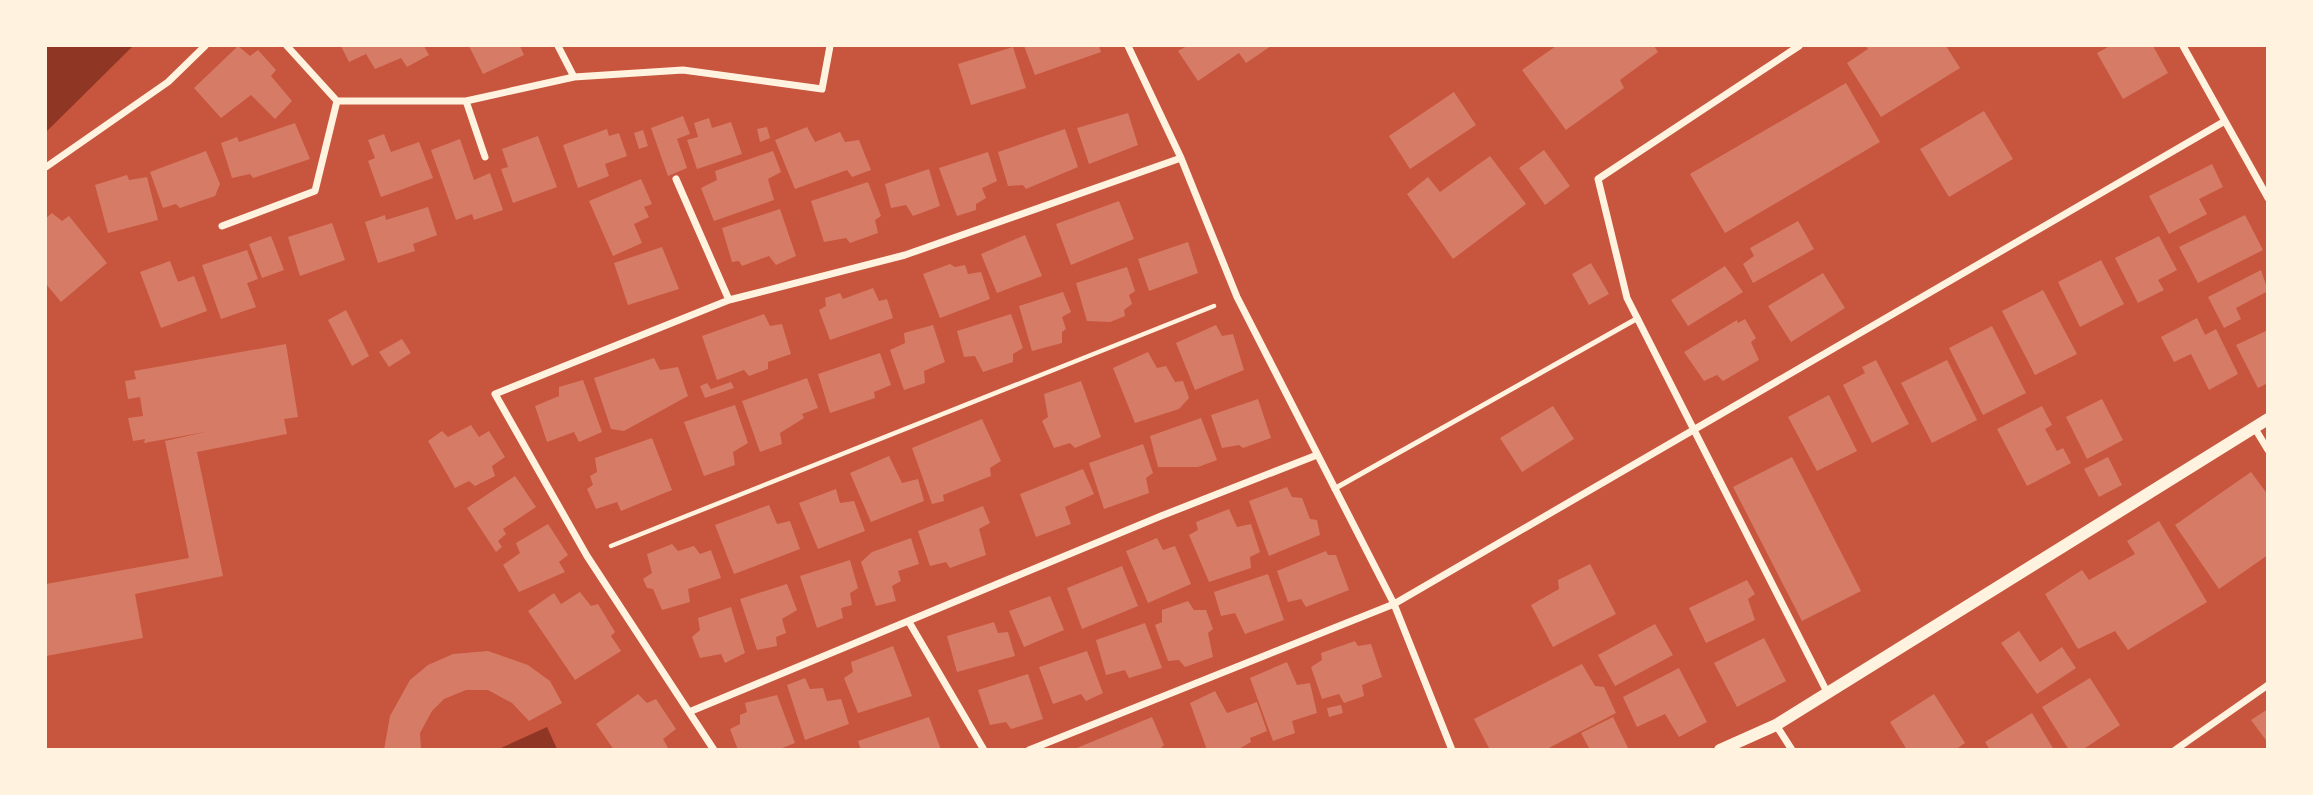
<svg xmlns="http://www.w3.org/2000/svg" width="2313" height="795" font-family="Rubik,sans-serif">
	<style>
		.water { fill: #8f3625 }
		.building { fill: #d67c66 }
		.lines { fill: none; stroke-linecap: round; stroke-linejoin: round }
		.path { stroke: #fff3e0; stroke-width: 4.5 }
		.service { stroke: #fff3e0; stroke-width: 5 }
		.minor { stroke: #fff3e0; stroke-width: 7 }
		.tertiary { stroke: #fff3e0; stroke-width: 12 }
	</style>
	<rect width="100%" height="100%" fill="#c8553d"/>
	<path class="water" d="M46,46H133L46,132Z
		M547,727L557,749H502L501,748Z"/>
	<path class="building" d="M238,46L250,56L258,50L276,70L271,76L292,101L275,119L251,95L221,118L194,88Z
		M341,46H424L429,55L407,67L401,58L375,69L366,54L349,62Z
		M469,46H520L524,55L483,74Z
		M1024,46H1099L1101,52L1035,75Z
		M1187,46H1271L1246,63L1239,53L1198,81L1178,51Z
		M1556,46H1654L1658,52L1620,80L1624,88L1566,130L1522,70Z
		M1866,46H1946L1960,68L1881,117L1847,63L1868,49Z
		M2110,46H2153L2168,73L2123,99L2097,53Z
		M1013,47L1026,88L971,105L958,64Z
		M1846,83L1880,142L1725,233L1690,174Z
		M1454,92L1476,125L1410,169L1389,136Z
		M1984,111L2013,159L1949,197L1920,149Z
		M1128,113L1138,145L1089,164L1077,128Z
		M683,116L690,134L677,139L687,168L668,176L651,128Z
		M709,118L712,128L731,122L742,154L697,169L687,140L698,137L694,123Z
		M295,123L310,159L253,178L250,174L232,178L221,143L237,137L239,142Z
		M767,127L770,138L760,142L757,129Z
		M807,127L815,142L840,132L845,142L859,140L871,170L852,177L847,170L795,189L775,140Z
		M607,129L609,136L619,133L627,156L605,164L609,176L578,188L563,145Z
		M1065,129L1078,167L1026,189L1023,185L1008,186L998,152Z
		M643,130L648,146L639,149L634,133Z
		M384,134L391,152L419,142L433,178L381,197L368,161L375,158L368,140Z
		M538,136L557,187L513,203L501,169L508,167L502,149Z
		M460,139L474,180L490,173L503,210L474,220L472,214L456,220L431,150Z
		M1544,150L1570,186L1545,205L1519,168Z
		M206,151L220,184L215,196L180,208L176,204L163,208L150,172Z
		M773,151L781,172L768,179L774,200L714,221L701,188L717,180L715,171Z
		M988,152L997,181L982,188L986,198L976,204V210L957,216L939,168Z
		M1490,156L1526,204L1453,259L1407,194L1428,177L1440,192Z
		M2212,164L2223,187L2199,199L2207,214L2169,234L2149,196Z
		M929,169L940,206L913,216L906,205L891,208L885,184Z
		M127,175L129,180L147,177L158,220L108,233L95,185Z
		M641,179L652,204L644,207L649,217L634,224L642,243L613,256L589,201Z
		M868,182L881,216L875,220L878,233L850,243L846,238L824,242L811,201Z
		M1119,201L1134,239L1071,265L1056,224Z
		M428,207L437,235L413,244L415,251L378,263L365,222L385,215L386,220Z
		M780,209L796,256L776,265L769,256L742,266L739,261L732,262L722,228Z
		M52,213L62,221L69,216L107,263L61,302L46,284V218Z
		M2245,215L2263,250L2198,283L2179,247Z
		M1798,221L1814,249L1753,283L1743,264L1754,256L1750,248Z
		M332,223L345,260L300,276L288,237Z
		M1025,235L1042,276L997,293L981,254Z
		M271,236L284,270L262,278L249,244Z
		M2159,236L2177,270L2158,280L2164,290L2138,303L2115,258Z
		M1188,242L1198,273L1149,291L1138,259Z
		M662,247L679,289L628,305L614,263Z
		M247,250L258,279L247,283L256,307L221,319L202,265Z
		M2101,260L2124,304L2080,327L2058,282Z
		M170,261L178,282L194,276L207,311L161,328L140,272Z
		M1591,263L1609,294L1589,305L1572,274Z
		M950,264L955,267L965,265L968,274L981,272L990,299L940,318L923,274Z
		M1725,266L1743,292L1688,326L1671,300Z
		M1127,267L1135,291L1129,295L1132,304L1124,310L1125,316L1110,322L1087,321L1076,283Z
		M2261,270L2268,291L2236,308L2241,319L2224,328L2208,297Z
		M1823,273L1845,308L1791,342L1768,306Z
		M873,288L879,301L887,299L893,318L830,340L819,310L826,306L825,298L840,293L843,299Z
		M2043,290L2077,354L2035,375L2002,311Z
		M1063,292L1071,312L1062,317L1066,329L1062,332V343L1032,351L1019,306Z
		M346,310L369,356L352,366L328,320Z
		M764,314L770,326L782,324L791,354L768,362V369L749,376L744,370L717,380L702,336Z
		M1011,314L1023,348L1013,354V362L983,372L975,356L964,357L957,331Z
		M2197,318L2205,335L2216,329L2238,374L2209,390L2191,354L2174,362L2161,337Z
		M1745,319L1756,338L1751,342L1759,360L1723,381L1717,375L1704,381L1684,352L1737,320L1738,323Z
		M933,325L945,362L924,371L925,383L904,390L890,350L905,343L904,333Z
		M1216,325L1222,336L1233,334L1244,370L1195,390L1176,343Z
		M1992,326L2026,393L1983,415L1949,348Z
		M2268,330V383L2258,388L2236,345Z
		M402,339L411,353L389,367L379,352Z
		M286,344L298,417L284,419L287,434L197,452L223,576L135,594L143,638L46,656V584L189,558L165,441L205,432L144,443L145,439L133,441L128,418L143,416L140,397L128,399L125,381L136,379L134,371Z
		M1148,352L1157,368L1166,366L1175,382L1183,381L1189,398L1179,409L1135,423L1113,368Z
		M880,353L891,385L874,392L875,398L830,413L818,374Z
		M654,358L660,370L678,367L688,396L624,431L611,429L594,378Z
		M1876,360L1909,424L1872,443L1843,385L1865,373L1862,367Z
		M1947,360L1977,420L1932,443L1901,383Z
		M807,378L818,408L802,414L804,418L780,433L782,444L760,452L742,401Z
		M583,380L602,432L579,442L574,432L547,442L535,406L559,396V387Z
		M1081,381L1101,437L1075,448L1070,443L1054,448L1042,421L1048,417L1044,394Z
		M731,382L734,388L705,398L700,386L707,383L711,389Z
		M1829,395L1857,451L1817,471L1788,417Z
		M1258,399L1271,438L1243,448L1239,445L1222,448L1211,415Z
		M2102,399L2123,440L2087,459L2066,417Z
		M735,405L748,443L733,452L735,465L704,476L684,422Z
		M1553,406L1574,439L1522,472L1500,438Z
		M2042,406L2052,425L2045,429L2057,451L2063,448L2071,463L2027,486L1997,429Z
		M1201,418L1217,460L1198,467H1158L1150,436Z
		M982,419L1001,461L990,468L991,476L943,495L944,501L932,504L912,448Z
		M471,425L479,437L489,431L505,457L492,466L495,476L475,486L469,481L455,488L428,441L442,431L448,437Z
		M652,438L672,490L621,511L617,502L596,509L587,489L593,485L590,476L597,472L595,458Z
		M1143,444L1153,473L1146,478L1149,493L1104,509L1089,463Z
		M889,456L902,483L918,479L924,501L871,522L850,473Z
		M1792,457L1861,591L1802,621L1733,487Z
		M2108,457L2122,485L2099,497L2084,469Z
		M1083,469L1094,494L1065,507L1071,524L1036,537L1020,494Z
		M2251,472L2268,495V555L2219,589L2175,525Z
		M515,476L536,507L503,529L506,534L498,541L502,547L496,552L467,508Z
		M1287,487L1292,497L1302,498L1310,519L1317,520L1320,535L1269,556L1249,501Z
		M836,489L840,503L854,501L865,531L818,549L799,503Z
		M769,505L777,524L790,521L800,549L734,574L715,525Z
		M983,506L990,523L979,529L986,555L950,568L946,562L930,566L918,531Z
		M1229,509L1237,527L1251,524L1260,552L1250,557L1251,568L1209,582L1189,535L1198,530L1196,522Z
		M2159,521L2207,602L2128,650L2115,631L2078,649L2045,594L2082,570L2089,580L2135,554L2127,541Z
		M548,524L568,555L559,562L565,572L519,592L503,565L520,553L516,543Z
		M911,538L919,564L898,571L901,581L892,586L896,601L876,606L861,562L872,552Z
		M1157,538L1163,550L1175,546L1191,584L1148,603L1126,551Z
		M672,544L678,551L694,546L700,554L711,550L721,578L688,589L690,602L662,610L653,589L647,588L643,579L652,573L647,554Z
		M1326,551L1328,555H1336L1349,590L1306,607L1301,599L1288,602L1277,571Z
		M850,560L858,588L850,593L852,605L841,608L843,618L817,628L800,576Z
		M1590,564L1616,614L1553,647L1531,605L1559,589L1558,580Z
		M1122,566L1138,606L1082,629L1067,588Z
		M1268,574L1284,620L1245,634L1235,613L1221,616L1214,592Z
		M1747,580L1755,594L1748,599L1755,620L1706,643L1689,608Z
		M787,584L797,610L782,619L786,633L776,637L777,646L757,650L740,599Z
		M580,592L591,606L598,604L615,632L611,636L621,651L575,680L528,611L554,593L561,604Z
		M1050,596L1064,630L1024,647L1009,611Z
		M1188,601L1194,610H1206L1213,629L1208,633L1213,657L1185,667L1179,660L1168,661L1155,625L1162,622V610Z
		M731,607L745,653L725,663L721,654L700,658L692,637L700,630L698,618Z
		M994,622L998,633L1008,632L1015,656L957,672L947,636Z
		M1145,623L1162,668L1129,678L1125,670L1106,675L1096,640Z
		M1655,624L1673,655L1615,686L1598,655Z
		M2019,631L2040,662L2062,647L2076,668L2037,694L2001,643Z
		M1764,638L1786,681L1737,707L1714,663Z
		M1355,641L1358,646L1371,644L1382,677L1362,685L1364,696L1344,703L1339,694L1322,699L1311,667L1322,660L1321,653Z
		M893,646L912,696L858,713L844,678L853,672L851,662Z
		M488,651L528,665L550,681L562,703L529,721L512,703L488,690H466L444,699L432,711L420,733L421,750H384L390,716L410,680L428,665L453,654Z
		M1087,651L1103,693L1086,701L1081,694L1053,704L1039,667Z
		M1287,662L1297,685L1310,683L1317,713L1292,721L1295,733L1273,741L1250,678Z
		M1582,664L1595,686L1604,687L1616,713L1545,750H1490L1474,719Z
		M1679,668L1707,722L1679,737L1665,714L1637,727L1623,697Z
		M1028,674L1043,719L1011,729L1006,722L990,725L978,690Z
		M805,678L810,689L823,688L827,701L841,699L849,724L805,740L787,685Z
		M2090,678L2120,725L2082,750H2069L2042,707Z
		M1215,691L1227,713L1257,702L1267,731L1250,738L1251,742L1237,750H1207L1190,703Z
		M638,694L647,703L656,699L676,729L663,739L668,748L665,750H614L596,724Z
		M1934,694L1965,743L1955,750H1907L1890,722Z
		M777,695L795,743L777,750H738L730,729L740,724V715L747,712L745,703Z
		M1341,705L1343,713L1329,717L1327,708Z
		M2268,709V743L2251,720Z
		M2032,713L2054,750H1990L1985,742Z
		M929,717L941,750H861L858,741Z
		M1152,717L1164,745L1159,750H1072Z
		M1613,717L1629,750H1590L1581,733Z"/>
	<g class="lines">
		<path class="path" d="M611,546L1214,306"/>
		<path class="service" d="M1334,489L1638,318"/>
		<path class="minor" d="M287,46L337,101H466L574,77L683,70L822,89L830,46
			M558,46L574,77
			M1128,46L1181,158
			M1799,46L1598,179L1627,298L1827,692
			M2183,46L2268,198
			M466,101L485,157
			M46,167L168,82L205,46
			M676,179L729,300
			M222,226L315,191L337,101
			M2254,427L2268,450
			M1317,455L1161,516L689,712L587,556L495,394L729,300L905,255L1181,158L1237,297L1394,604L1452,750
			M909,622L984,750
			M689,712L714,750
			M1776,725L1792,750
			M1029,750L1394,604L2225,121
			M2175,750L2268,685"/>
		<path class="tertiary" d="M1720,750L1776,725L2268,419"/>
	</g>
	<rect width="2313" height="795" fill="none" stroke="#fff3e0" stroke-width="94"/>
</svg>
